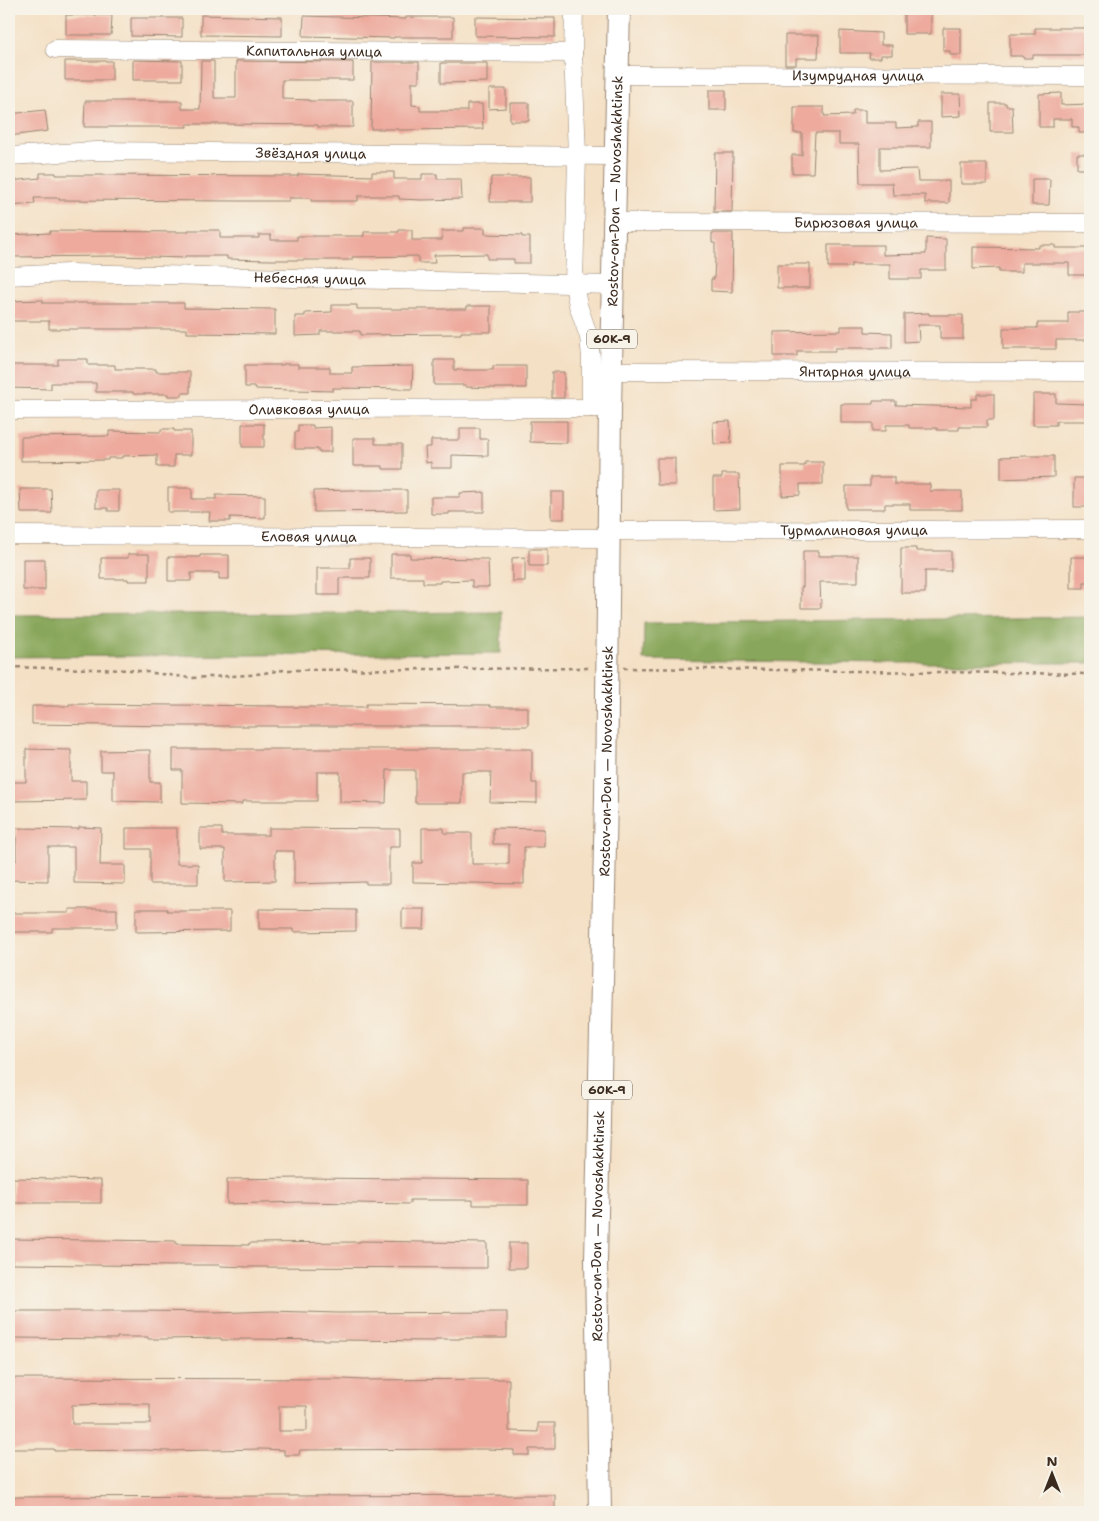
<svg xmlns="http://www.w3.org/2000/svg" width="1099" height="1521" font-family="'Shantell Sans',sans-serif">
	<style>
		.forest { fill: #89a75b; stroke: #62683c }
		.building { fill: #edaa9d; fill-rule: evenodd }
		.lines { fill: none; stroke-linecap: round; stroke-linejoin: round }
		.minor-casing { stroke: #988572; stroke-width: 19 }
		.major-casing { stroke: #988572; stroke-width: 24 }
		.path { stroke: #988572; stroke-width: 2.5; stroke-dasharray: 4 4; stroke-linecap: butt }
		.minor { stroke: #fff; stroke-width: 18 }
		.major { stroke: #fff; stroke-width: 22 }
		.labels { text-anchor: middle; stroke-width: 5; stroke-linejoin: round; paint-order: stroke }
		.shield { fill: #f7f3e8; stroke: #73665b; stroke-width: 1 }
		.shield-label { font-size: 12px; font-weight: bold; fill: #3b2a1e }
		.street-label { font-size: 14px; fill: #3b2a1e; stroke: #f7f3e8 }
	</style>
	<rect width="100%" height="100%" fill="#f7f3e8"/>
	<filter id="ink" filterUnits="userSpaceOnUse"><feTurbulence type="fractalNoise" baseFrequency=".02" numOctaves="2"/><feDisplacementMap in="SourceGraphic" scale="10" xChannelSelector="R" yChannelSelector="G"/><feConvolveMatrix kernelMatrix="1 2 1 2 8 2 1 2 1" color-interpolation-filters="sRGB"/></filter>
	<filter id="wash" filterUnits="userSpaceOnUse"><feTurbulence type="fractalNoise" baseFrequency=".0096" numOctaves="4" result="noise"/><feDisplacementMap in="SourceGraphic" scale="20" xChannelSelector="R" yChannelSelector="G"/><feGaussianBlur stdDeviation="1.12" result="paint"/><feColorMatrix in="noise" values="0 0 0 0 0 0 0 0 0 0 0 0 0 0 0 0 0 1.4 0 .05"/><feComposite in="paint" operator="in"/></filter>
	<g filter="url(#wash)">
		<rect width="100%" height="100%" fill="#f4e0c5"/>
		<path class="forest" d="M501,612V653L9,657V615Z
			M1090,617V663H896L643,660L644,623Z"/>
		<g id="blocks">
			<path class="building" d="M904,9H931V34H904Z
				M66,15H112L111,35H66Z
				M201,15L282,17V36L201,35Z
				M304,16L406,19V17H453V37H394V38L303,36Z
				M475,17L555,18V37L475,36Z
				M131,18H182V37L131,36Z
				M943,28H961V55H950V51H943Z
				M1035,28H1090V55H1033V58H1023V56H1010V34H1035Z
				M840,31L881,33V45H892V55H881V58H869L870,53H840Z
				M785,35H819L818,58H796V65H785Z
				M133,60L182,61V80H133Z
				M65,61H112V80H65Z
				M201,61H214V98H236V61L353,62V80H282V99L309,100V101H353V127H318V125L222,124H187V127H84L85,101H182V109H200Z
				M372,62H419V82H412V105L420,106V111H467V104H482L483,129L398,130V129H371Z
				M441,63H487V82L441,83Z
				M489,89H506V108L489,109Z
				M709,90H726V110H709Z
				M1061,93V105L1090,104V133H1079V127H1072V119H1053V127H1039V94Z
				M941,94H960L961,116L941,117Z
				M510,103H529V121H510Z
				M990,103H1006V106H1012L1013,132H990Z
				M794,107H824V116L853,115V110H865V123H896V128L918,127V122H931V147H880V170L917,169L918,181H949V203H925V195H893L892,183H860L859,144H839V133H815L813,173H792V155H802V133H794Z
				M45,110L48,131L9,136V114Z
				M715,153H733L732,212H714Z
				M1077,154H1087V169H1077Z
				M961,164H987V184H961Z
				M372,172H394V179H422V174H437V179H461L462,199L422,200L399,199V196H358V201H311V198H289V201H240L59,200V198H34L35,204L9,206V181L40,178V173H56V175H82L298,176V174L372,176Z
				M491,177H530V202H490Z
				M1032,179H1050L1049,205H1032Z
				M464,228H485V234L522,235V237H530V263H514V259H487V254L434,255L435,263H418V256L352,257V260H271L227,259V256H185V258L117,256L10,257L9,240V235L50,233V231L188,232V230H220V238H259V235H271V240H297V236H364V232H399V230H412V240H442V231H464Z
				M712,233H733L732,292L711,291V279H714L715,258V243H712Z
				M926,238L946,239V270H921V279H890V264H851V267H828V245H883V255L926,254Z
				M1039,245H1055V248H1090V275H1069V263H1022V272H999V268L973,269V247L1039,248Z
				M777,264H810V288H777Z
				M43,300V303H184V308L275,309V334L187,333V329H49V321H9V301Z
				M332,305H357V309H467V306H491V332H461V334L360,335V331H320V335L295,336V316H305V313L332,312Z
				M1068,312H1089V340H1056V349H1003V328H1037V323H1068Z
				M929,313V315H963V339H940V325H918L919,341L904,342V314Z
				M841,326H865V332L892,333V348H835V351H797V356H774V332L841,331Z
				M58,359H88V365H115V369H156V372H190V393H182V396H168V394H133V392H96V383H51V389L9,388V365H58Z
				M434,360H454V370H493V366H526V388H493L466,387V385H434Z
				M283,364H298V367H330V373H352V367L413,366L412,389L333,388V391L255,389V387H245V365H283Z
				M552,372H564V398H552Z
				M977,394H994V420H987V427H959V430H937V428H909V425H886V431H873V423H841V404H873V401H896V405L971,407V399H977Z
				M1033,394H1056V403L1090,404V421H1056V425H1033Z
				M530,421H567V443L530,442Z
				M730,421L731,443L714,444L713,422Z
				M242,424H264V447H242Z
				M298,425H313V428L331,427V452H318V449H295V432H298Z
				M460,428H480V439H488V456L452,455V468H431V462L426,463L425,447H431V440H460Z
				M161,429H174V431H191V455H174V467H157V455L122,456V458H108V460L21,461V437L109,436V431L161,432Z
				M353,438H375V444H402V469H383V466H353Z
				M1026,456H1054V477L1001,479V457Z
				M657,458H675V485H657Z
				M805,462H823V484H800V495L782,496V466H805Z
				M722,474H739L740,509L713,510V478H722Z
				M870,477H894V484H930V491H962V510H910V504H885V509H846V486H870Z
				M1074,478H1090V507H1074Z
				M168,488H192V499H216V495L265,496V518L230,517V521H209L210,512H168Z
				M20,489H51L52,513H21Z
				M96,490H119V511H108V508H96Z
				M350,490H407V511L314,512V491Z
				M484,492V512H449V514H431V497H460V493Z
				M551,492H564V519H551Z
				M901,548H916V551H951V571H925V593H901Z
				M529,549H547V566H529Z
				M803,551H819V556H858V582H820L821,608H801V587H803Z
				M128,554H149V581H128V579H101V558H128Z
				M391,554H410V558L488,559L489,587H472V580L440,581V583H423V578H391Z
				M200,555H229V579H219V573H191V581H168V557H200Z
				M525,557V581H512V558Z
				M1071,557H1090V582H1084V588H1071Z
				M350,558H370V578H339V595H317V568H350Z
				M23,559H45V590H23Z
				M69,704L278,706V707H366V704L490,705V707H528V726H180L32,724V706H69Z
				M26,749L71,750V781H86V800L9,801V782H26Z
				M173,749H532V783H537V803L490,802L491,772H462V803H415V770H387L386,803L340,802V772H317V801H242V804L182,803V770H173Z
				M150,750V782H160V802L113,801V771H101V751Z
				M79,827L101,828L100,865H125V884L74,883V847H48V881L9,880V861H16V828L79,829Z
				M126,828H177V864H198V884H150V849H126Z
				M200,828H222V835H269V828L400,829V847H389V884H366V882L294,884V851H275V881L225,882V849H200Z
				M422,828H444V833H472V864H509V844H493V828L544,829V847H524V884L413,882V863H422Z
				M69,909H117V928H52V932H9V913H69Z
				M136,909H167V911H230V931L136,932Z
				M259,909L356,910V931L293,932V929H259Z
				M402,909H425L424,929H402Z
				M13,1178L101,1180V1203H13Z
				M303,1178L528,1180V1205H473V1200H410V1204L302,1202L227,1204V1179Z
				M12,1239L176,1241V1244L249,1245V1243L360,1242V1241L487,1243V1268L249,1267L220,1266V1265H176V1266L12,1264Z
				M509,1243H527V1268H509Z
				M9,1311H142L215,1312V1313L271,1311L338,1313L507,1312V1338H460V1339H435V1341L240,1339V1340H221V1338L166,1339H148V1337H117V1339L9,1338Z
				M9,1378L344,1379L363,1380L509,1379V1431L538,1432V1423H555V1449H529V1455H514V1450L486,1449L300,1450L299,1455H284V1450L262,1449L164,1451L146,1450L54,1451V1449H9ZM121,1404H150V1424H72V1405ZM279,1406H307V1431H279Z
				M555,1495V1512H9V1497Z"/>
		</g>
	</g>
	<g filter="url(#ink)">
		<use href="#blocks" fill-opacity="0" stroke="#988572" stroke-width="1"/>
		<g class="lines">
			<g class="minor-casing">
				<g id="minor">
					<path d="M574,9L573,53L577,155L574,285L578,305L589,337L591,358V408"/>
					<path id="s1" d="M55,49L573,53"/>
					<path id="s2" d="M624,75L1090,76"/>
					<path id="s3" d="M9,156L96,151L615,156"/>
					<path id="s4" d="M621,222L1090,223"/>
					<path id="s5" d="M9,276L68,273L613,285"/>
					<path id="s6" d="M620,371L1090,372"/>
					<path id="s7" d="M9,410L610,408"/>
					<path id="s8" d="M616,531L1090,529"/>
					<path id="s9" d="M9,535L610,538"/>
				</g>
			</g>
			<g class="major-casing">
				<g id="major">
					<path id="s10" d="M600,1512L596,1260L606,798L610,408L619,9"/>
				</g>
			</g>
			<path class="path" d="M9,667L131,670L191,678L250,675L284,670L591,668
				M624,668L1090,674"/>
			<use href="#minor" class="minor"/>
			<use href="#major" class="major"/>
		</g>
	</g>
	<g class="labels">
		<g class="shield">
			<rect x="587" y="329.5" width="50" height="19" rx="4"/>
			<rect x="582" y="1080.5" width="50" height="19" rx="4"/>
		</g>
		<g class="shield-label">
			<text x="612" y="343">60К-9</text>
			<text x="607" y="1094">60К-9</text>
		</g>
		<g class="street-label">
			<text dy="5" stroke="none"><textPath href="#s1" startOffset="259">Капитальная улица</textPath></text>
			<text dy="5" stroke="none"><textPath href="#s2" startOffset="234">Изумрудная улица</textPath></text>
			<text dy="5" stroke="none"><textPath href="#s3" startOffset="302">Звёздная улица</textPath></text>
			<text dy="5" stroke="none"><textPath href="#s10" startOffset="1321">Rostov-on-Don — Novoshakhtinsk</textPath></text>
			<text dy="5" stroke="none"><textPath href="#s4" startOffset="235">Бирюзовая улица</textPath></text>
			<text dy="5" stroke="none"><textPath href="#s5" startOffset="301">Небесная улица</textPath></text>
			<text dy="5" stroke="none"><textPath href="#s6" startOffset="235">Янтарная улица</textPath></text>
			<text dy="5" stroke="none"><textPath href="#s7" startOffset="300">Оливковая улица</textPath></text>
			<text dy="5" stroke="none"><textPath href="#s8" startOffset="238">Турмалиновая улица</textPath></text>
			<text dy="5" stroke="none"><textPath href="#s9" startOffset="300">Еловая улица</textPath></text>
			<text dy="5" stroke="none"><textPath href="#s10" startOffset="751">Rostov-on-Don — Novoshakhtinsk</textPath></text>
			<text dy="5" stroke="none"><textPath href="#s10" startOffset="286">Rostov-on-Don — Novoshakhtinsk</textPath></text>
		</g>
	</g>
	<rect width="1099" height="1521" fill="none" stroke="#f7f3e8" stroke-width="30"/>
	<g transform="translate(1052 1474)" stroke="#f7f3e8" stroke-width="4" paint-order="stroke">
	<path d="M0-4L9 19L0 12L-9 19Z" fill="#3b2a1e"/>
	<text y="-8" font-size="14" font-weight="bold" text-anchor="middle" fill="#3b2a1e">N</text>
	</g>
</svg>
